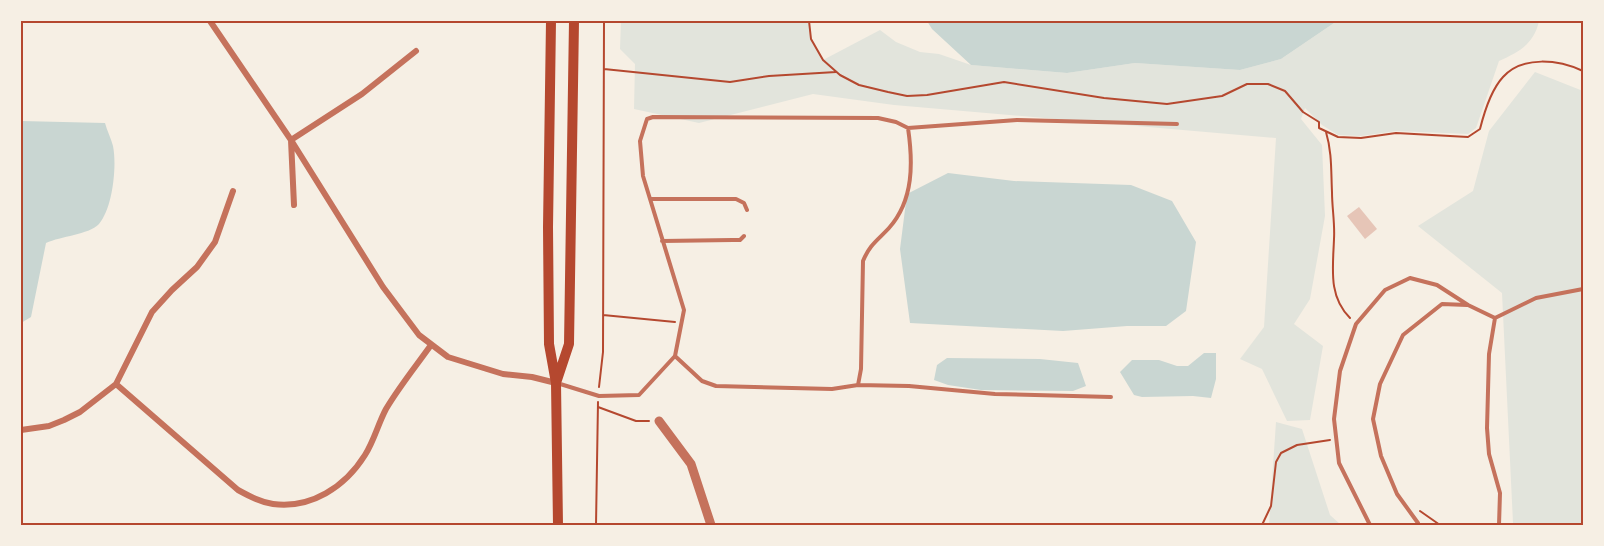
<svg xmlns="http://www.w3.org/2000/svg" width="1604" height="546" font-family="Barlow,sans-serif">
	<style>
		.green { fill: #e2e4dc }
		.water { fill: #c9d6d2 }
		.building { fill: #e6c5b7 }
		.lines { fill: none; stroke-linecap: round; stroke-linejoin: round }
		.path { stroke: #b5482f; stroke-width: 2 }
		.service { stroke: #c5725c; stroke-width: 4 }
		.minor { stroke: #c5725c; stroke-width: 6 }
		.tertiary { stroke: #c5725c; stroke-width: 9 }
		.secondary { stroke: #b5482f; stroke-width: 10 }
		.neatline { fill: none; stroke: #b5482f; stroke-width: 2 }
	</style>
	<rect width="100%" height="100%" fill="#f6efe4"/>
	<path class="green" d="M621,21H809L811,39L823,60L880,30L896,42L920,52L939,54L971,65L1067,73L1135,63L1240,70L1281,59L1337,21H1539C1534,44 1519,52 1499,61L1476,128L1468,134L1396,131L1361,136L1338,135L1322,125L1305,108L1301,119L1322,145L1325,216L1310,299L1294,324L1323,346L1310,420L1287,421L1262,369L1240,359L1264,327L1276,138L894,105L813,94L699,123L634,109L635,64L620,49Z
		M1535,72L1583,91V525H1509L1513,523L1502,293L1418,226L1473,191L1489,131Z
		M1276,422L1302,429L1330,515L1341,525H1269Z"/>
	<path class="water" d="M927,21H1337L1281,59L1240,70L1135,63L1067,73L971,65L932,29Z
		M21,121L105,123C107,131 111,138 113,146C117,165 113,208 99,224C88,235 61,236 46,243L31,317L21,323Z
		M948,173L1014,181L1131,185L1172,201L1196,242L1186,311L1166,326H1127L1063,331L910,323L900,249L907,194Z
		M1204,353H1216V379L1211,398L1193,396L1142,397L1134,395L1120,372L1132,360H1159L1177,366H1188Z
		M947,358L1040,359L1078,363L1086,386L1073,391L981,390L948,385L934,380L937,365Z"/>
	<path class="building" d="M1359,207L1377,229L1365,239L1347,216Z"/>
	<g class="lines">
		<path class="path" d="M809,21L811,39L823,60L840,75L859,85L888,92L907,96L927,95L1004,82L1104,98L1167,104L1222,96L1247,84H1268L1285,91L1303,112L1319,122V128L1338,137L1361,138L1396,133L1468,137L1480,129C1484,113 1491,90 1503,77C1523,55 1559,60 1583,71
			M604,69L730,82L769,76L836,72
			M1326,132C1332,152 1331,171 1332,192C1332,208 1335,223 1334,239C1333,268 1328,296 1350,318
			M603,315L675,322
			M599,387L603,352L604,21
			M598,407L636,421H649
			M1420,511L1440,525
			M596,525L598,402
			M1262,525L1271,506L1276,462L1281,453L1297,445L1330,440"/>
		<path class="service" d="M650,199H736L744,203L747,210
			M662,241L733,240H740L744,236
			M675,356L702,381L716,386L832,389L858,385L909,386L995,394L1111,397
			M557,383L599,396L639,395L675,356L684,310L643,176L640,141L647,119L653,117L878,118L896,122L908,128L1017,120L1177,124
			M858,385L861,369L863,261C870,244 878,240 889,228C914,200 913,162 908,128
			M1370,525L1339,463L1334,419L1340,371L1356,324L1385,290L1410,278L1437,285L1468,305L1495,318
			M1417,525L1418,523L1397,494L1381,456L1373,419L1380,384L1403,335L1442,304L1467,305
			M1499,525L1500,493L1489,454L1487,428L1489,354L1495,318L1536,298L1583,289"/>
		<path class="minor" d="M210,21L291,140L383,287L419,335L448,357L503,374L532,377L556,383
			M294,205L291,140L362,94L416,51
			M116,384L238,490C249,496 260,502 273,504C311,509 345,487 365,455C374,441 378,424 386,409C399,387 416,366 431,345
			M21,430L49,426L64,420L80,412L116,384L152,312L172,290L197,267L215,242L233,191"/>
		<path class="tertiary" d="M659,421L691,464L711,525"/>
		<path class="secondary" d="M551,21L548,227L549,344L556,383L558,525
			M557,380L569,344L574,21"/>
	</g>
	<rect width="1604" height="546" fill="none" stroke="#f6efe4" stroke-width="45"/>
	<rect x="22" y="22" width="1560" height="502" class="neatline"/>
</svg>
